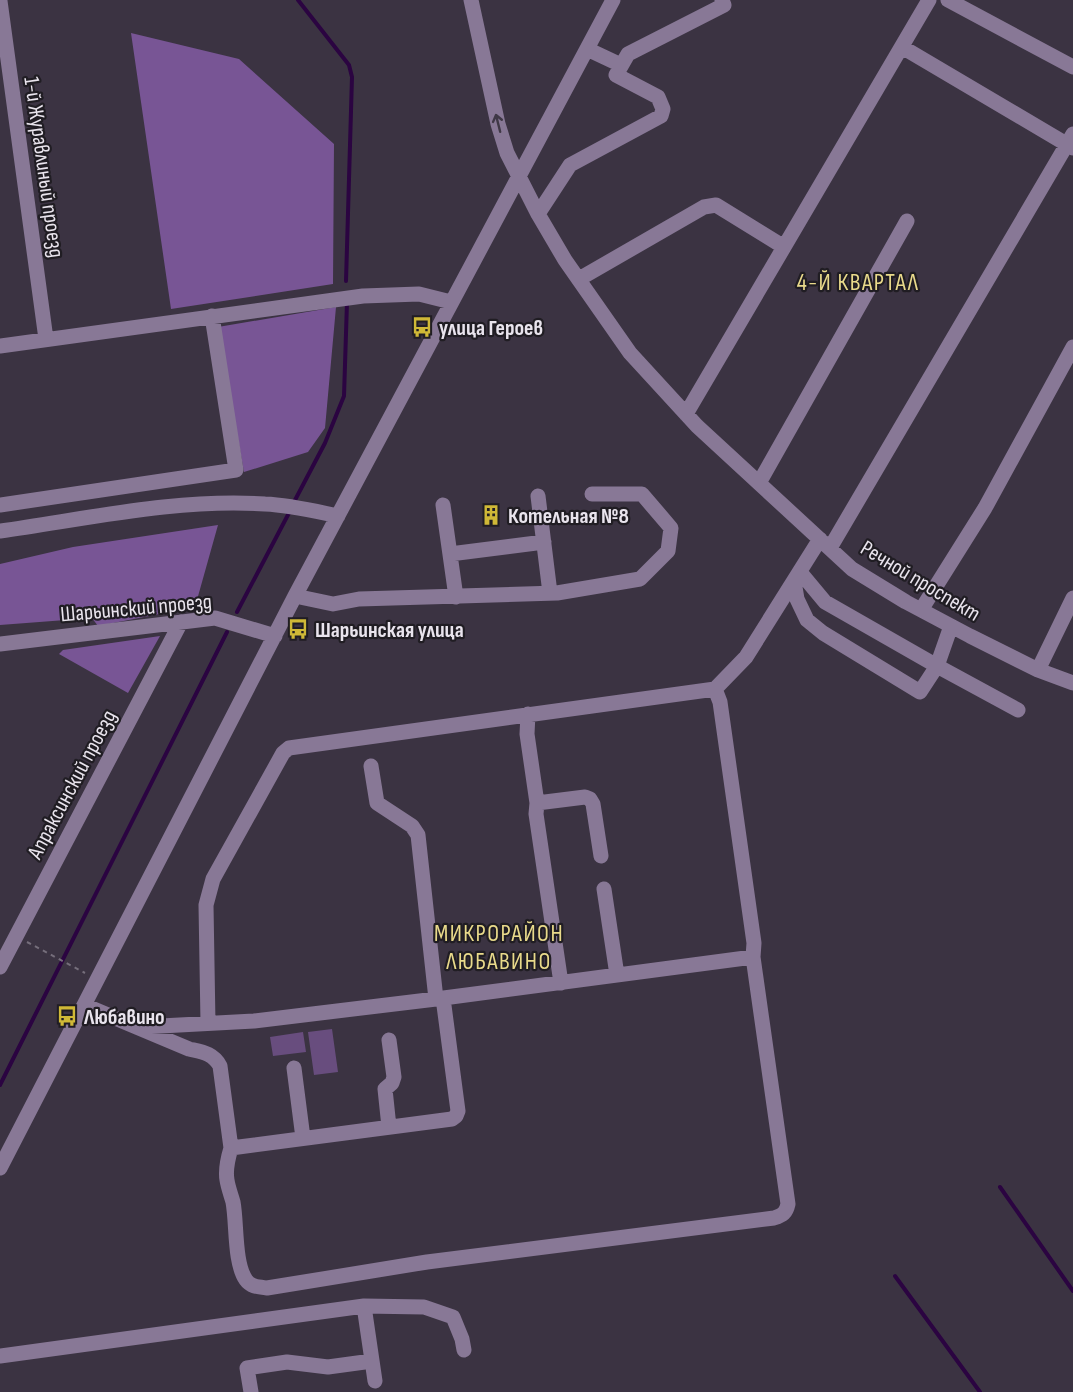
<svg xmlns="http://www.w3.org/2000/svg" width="1073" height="1392" font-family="'Sofia Sans Condensed',sans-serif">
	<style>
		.green { fill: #684d7e }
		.forest { fill: #785595 }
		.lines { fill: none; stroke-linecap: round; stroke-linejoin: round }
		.stream { stroke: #2b0441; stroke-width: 4 }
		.path { stroke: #756e7b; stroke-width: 2; stroke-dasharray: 4.5 4.5; stroke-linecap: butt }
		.minor { stroke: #887896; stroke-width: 15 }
		.oneway { stroke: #3f3846 }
		.labels { text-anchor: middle; stroke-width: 4.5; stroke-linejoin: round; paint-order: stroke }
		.street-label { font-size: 22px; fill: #e9e4ed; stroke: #201d23 }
		.poi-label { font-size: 22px; font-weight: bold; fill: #e9e4ed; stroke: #201d23; text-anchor: start }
		.neighbourhood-label { font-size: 24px; letter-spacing: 1.5px; fill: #e9da8b; stroke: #201d23 }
	</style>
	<rect width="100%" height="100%" fill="#3b3342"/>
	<path class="green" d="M332,1029L338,1072L314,1075L308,1032Z
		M303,1032L306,1052L273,1056L270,1037Z"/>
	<path class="forest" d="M131,33L239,59L334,144L333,284L171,309Z
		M336,307L325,428L308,452L244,472L218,327Z
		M218,525L195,607L98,626L92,618L0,625V564L73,547Z
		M160,636L128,693L59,654L63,650Z"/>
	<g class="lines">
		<path class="stream" d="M298,0L349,65L352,77L346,281
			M294,502L325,443L344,396L347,302
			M237,612L290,511
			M0,1085L227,632
			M1000,1187L1073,1291
			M895,1276L980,1392"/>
		<path class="path" d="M27,942L85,973"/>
		<path class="minor" d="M471,0L498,124L507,153L538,214L565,260L630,353L697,426L852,569L906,602L970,636L1038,670L1073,683
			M948,0L1073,67
			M0,1L46,339
			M902,47L1073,148
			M587,49L621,65
			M538,214L570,165L661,116L663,109L658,97L616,75L628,54L724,5L722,0
			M579,279L704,207L716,205L784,247
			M0,346L363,296L419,294L451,302
			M686,414L929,0
			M759,483L907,221
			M538,496L550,593
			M0,505L236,470L212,316
			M443,505L456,597
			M0,531C86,519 178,498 265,504C290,505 314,511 338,516
			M830,548L1073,134
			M450,554L544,542
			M800,572L825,602L937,666L1018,710
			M794,581L797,599L807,620L823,633L920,692L937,666L951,626
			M295,596L333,604L359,599L557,593L640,579L668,551L671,528L642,494H592
			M921,610L985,508L1073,347
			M0,644L215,618L275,636
			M1038,670L1073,598
			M715,689L746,657L820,539
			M528,714L527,734L537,803L536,814L561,983
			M371,766L377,803L412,826L418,835L436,999
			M537,803L585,797L590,799L593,804L601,856
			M604,889L617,975
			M0,967L181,622
			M84,1005L189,1049C202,1052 213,1053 220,1066L231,1148C228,1158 225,1169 227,1180C228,1187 231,1195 233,1202C237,1223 234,1263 246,1280C251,1287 259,1287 267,1288L427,1262L774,1218C783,1215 786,1213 788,1204L753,957L754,943L720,702L715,689L289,748L283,753L213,879L206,905L208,1023
			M142,1027L254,1021L436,999L753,957
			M294,1068L303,1138
			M389,1127L385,1089L392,1083L394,1077L389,1040
			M231,1148L452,1119L456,1116L458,1111L443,998
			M0,1168L295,596L613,0
			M364,1306L424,1307L453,1317L462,1339L464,1350
			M0,1356L364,1306L375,1381
			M251,1392L247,1368L287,1362L328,1367L372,1361"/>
	</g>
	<defs><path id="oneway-shaft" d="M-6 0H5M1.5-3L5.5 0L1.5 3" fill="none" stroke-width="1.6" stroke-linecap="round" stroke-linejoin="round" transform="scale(1.5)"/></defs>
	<use class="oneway" href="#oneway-shaft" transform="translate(498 123) rotate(-104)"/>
	<defs>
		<g id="bus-bare" transform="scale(1.62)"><path d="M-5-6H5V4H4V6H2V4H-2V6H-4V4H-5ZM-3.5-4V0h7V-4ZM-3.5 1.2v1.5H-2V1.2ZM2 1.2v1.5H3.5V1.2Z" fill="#cfb837" stroke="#201d23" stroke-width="2.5" paint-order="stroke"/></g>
		<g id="building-bare" transform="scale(1.62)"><path d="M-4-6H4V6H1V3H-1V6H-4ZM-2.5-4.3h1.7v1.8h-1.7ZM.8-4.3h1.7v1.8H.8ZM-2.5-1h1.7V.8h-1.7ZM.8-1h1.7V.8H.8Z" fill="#cfb837" stroke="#201d23" stroke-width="2.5" paint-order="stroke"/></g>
	</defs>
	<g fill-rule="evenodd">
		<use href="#bus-bare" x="422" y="327"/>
		<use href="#building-bare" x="491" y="515"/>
		<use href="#bus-bare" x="298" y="629"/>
		<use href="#bus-bare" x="67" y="1016"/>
	</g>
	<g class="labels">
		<g class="street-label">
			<text transform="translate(45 167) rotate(82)" y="8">1-й Журавлиный проезд</text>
			<text transform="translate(921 580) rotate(31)" y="8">Речной проспект</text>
			<text transform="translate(136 607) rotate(-5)" y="8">Шарьинский проезд</text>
			<text transform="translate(71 784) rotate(-62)" y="8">Апраксинский проезд</text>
		</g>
		<g class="poi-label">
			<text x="439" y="335">улица Героев</text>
			<text x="508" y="523">Котельная №8</text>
			<text x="315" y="637">Шарьинская улица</text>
			<text x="84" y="1024">Любавино</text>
		</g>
		<g class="neighbourhood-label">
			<text x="858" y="290">4-Й КВАРТАЛ</text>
			<text x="499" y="941">МИКРОРАЙОН<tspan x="499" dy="28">ЛЮБАВИНО</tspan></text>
		</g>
	</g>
</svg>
